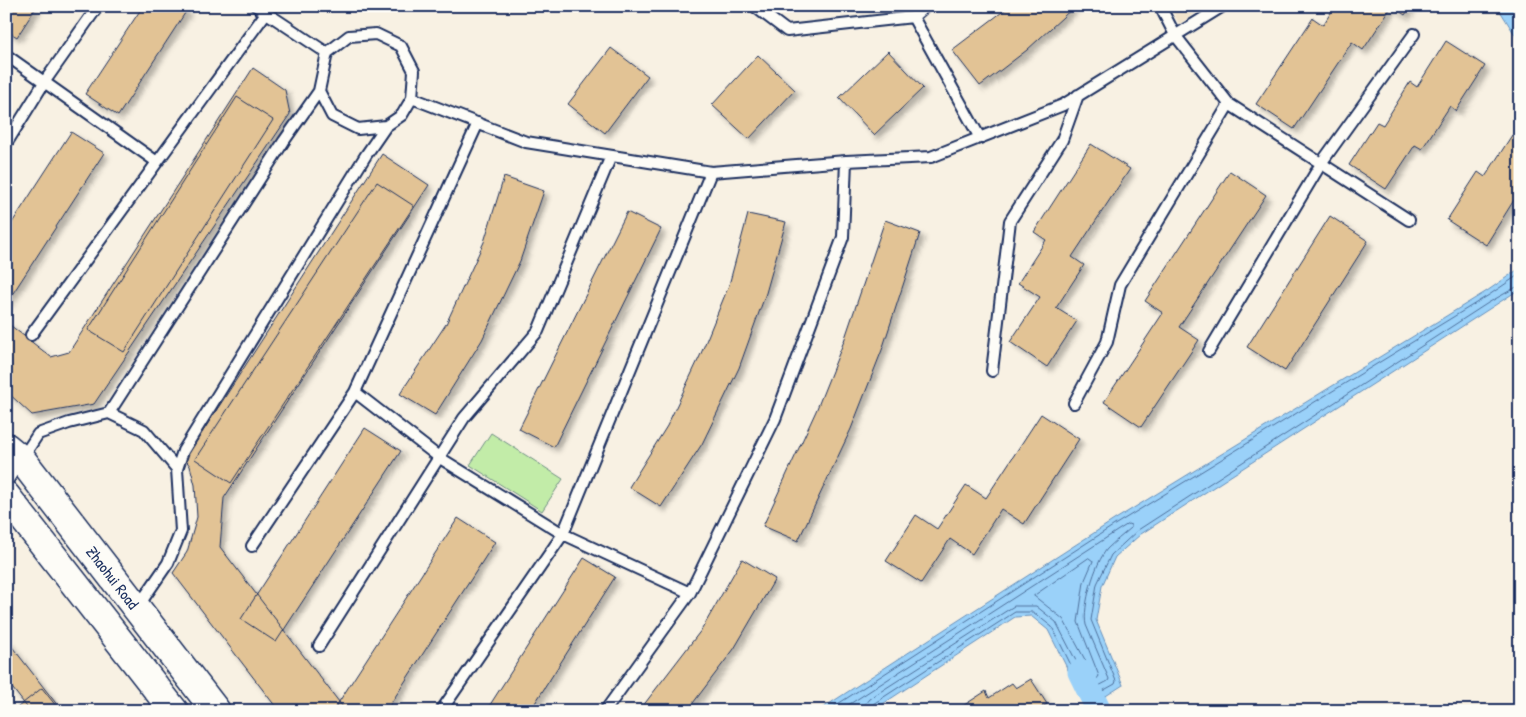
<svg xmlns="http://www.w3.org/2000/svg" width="1526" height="717" font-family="'Patrick Hand',sans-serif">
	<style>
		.built { fill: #f1e3cc }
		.green { fill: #c2eca8; stroke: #6e8e83 }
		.water { fill: #9ad1f9; stroke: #6790bb }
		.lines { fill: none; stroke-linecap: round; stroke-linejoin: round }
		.shore { stroke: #4e709c; stroke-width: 1 }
		.canal { stroke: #9ad1f9; stroke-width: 25 }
		.building { fill: #e2c395; stroke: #1b2f5e; filter: url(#shadow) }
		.service-casing { stroke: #1b2f5e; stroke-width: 14 }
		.secondary-casing { stroke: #1b2f5e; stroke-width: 31 }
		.service { stroke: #fdfcf7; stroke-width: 10 }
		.secondary { stroke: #fdfcf7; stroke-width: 28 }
		.labels { text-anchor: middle; stroke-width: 5; stroke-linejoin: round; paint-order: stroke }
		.street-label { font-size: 16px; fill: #1b2f5e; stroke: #fdfcf7 }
	</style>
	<defs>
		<filter id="shadow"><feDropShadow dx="4.5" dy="4.5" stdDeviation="2.5" flood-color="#0004"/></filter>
	</defs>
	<rect width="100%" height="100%" fill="#f8f1e3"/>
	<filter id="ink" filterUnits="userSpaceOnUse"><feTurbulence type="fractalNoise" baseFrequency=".02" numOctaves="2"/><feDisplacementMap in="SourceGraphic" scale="10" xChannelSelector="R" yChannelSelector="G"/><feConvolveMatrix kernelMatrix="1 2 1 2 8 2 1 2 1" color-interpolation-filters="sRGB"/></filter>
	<g filter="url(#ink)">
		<path class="built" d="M1170,6H1206L1179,24Z"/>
		<path class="green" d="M491,433L563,479L542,511L470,465Z"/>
		<path class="water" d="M1497,6H1520V42L1517,38Z
			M1520,268V289L1141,534L1115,557L1102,586L1096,620L1123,685L1087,708L1048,630L1031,616L1015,617L872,711H818L1114,520L1487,291Z"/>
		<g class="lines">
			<path class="shore" d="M1089,558L1093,561L1084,582L1078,622L1099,676L1096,680L1063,619L1034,596Z
				M827,711L1116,524L1489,295L1520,274
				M839,711L1120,529L1128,524L1131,525V528C1123,535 1114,542 1107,549C1095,563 1082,607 1086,625L1109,679L1108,681L1091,690L1056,622L1036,606H1014L869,699L865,704L864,711
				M870,711L873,704L1015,612H1033L1052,627L1088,699L1115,684L1116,681L1091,620L1097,584L1111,555L1138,530L1488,303L1520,285"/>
			<path class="canal" d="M1080,672L1099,711"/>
		</g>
		<path class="building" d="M6,6H37L17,37L6,30Z
			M143,6H181L187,10L118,116L85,94Z
			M1010,6H1075L1027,50L980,86L952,50Z
			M1335,6H1411L1405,15L1392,6L1363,50L1352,42L1294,129L1256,104L1313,18L1323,25Z
			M1446,41L1485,66L1456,111L1450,106L1422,149L1415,145L1386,189L1349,165L1377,122L1383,125L1410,82L1417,87Z
			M611,48L648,76L605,133L568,104Z
			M888,51L923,88L874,135L839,98Z
			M758,55L795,90L749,139L712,105Z
			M253,68L285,90L290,114L94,404L32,415L6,391V322L51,357L69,352Z
			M237,97L273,120L124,352L88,330Z
			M71,132L104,153L6,304V232Z
			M1512,135L1520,141V204L1514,200L1486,245L1447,220L1478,172L1485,177Z
			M1091,144L1130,169L1072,257L1084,265L1056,308L1077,321L1047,367L1010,342L1040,297L1018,283L1046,240L1034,232Z
			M382,154L429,185L224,498L220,547L346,711H279L173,573L187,552L197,517L195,485L190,466L185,459Z
			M1230,171L1266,195L1179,327L1199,340L1141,427L1104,402L1163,313L1145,301Z
			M504,177L544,191L520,261L482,340L435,415L400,394L446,324L484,242Z
			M377,182L414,206L231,483L195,459Z
			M627,212L661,229L554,447L519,429Z
			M748,214L786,222L766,293L739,368L702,444L661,507L629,487L667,426L700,356L729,285Z
			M1330,216L1368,241L1285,371L1247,347Z
			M885,220L920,233L882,350L851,429L798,541L763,526L816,411L844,341Z
			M1041,414L1079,439L1024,524L1001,509L972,554L950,539L921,583L886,561L916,515L937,529L966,485L986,498Z
			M365,428L401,451L276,642L241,619Z
			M458,518L495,542L386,711H333Z
			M584,558L615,577L530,711H486Z
			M742,559L775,579L734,649L687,711H639L702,629Z
			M6,639L62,711H30L6,680Z
			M1031,679L1047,704L1036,711H955L986,691L989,698L1012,683L1016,688Z
			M42,688L60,711H13Z"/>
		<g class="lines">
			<g class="service-casing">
				<path id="service" d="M256,6L327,53
					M754,6L787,31L913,17L980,138
					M913,17L926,6
					M376,34L401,46L414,71L412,98L402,115L386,126L358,129L332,116L319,91L327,53L349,36Z
					M6,55L157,162
					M412,98L526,142L711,172L846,161L931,157L1063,105L1223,6
					M1229,104L1409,220
					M6,144L45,81L98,6
					M31,335L266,13
					M1209,351L1322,162L1414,34
					M992,371L1010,221L1062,140L1078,95
					M355,392L440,458L563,534L690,593
					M1074,403L1107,342L1120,285L1229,104L1175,35L1160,6
					M109,413L144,430L177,469L181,531L168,563L137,608
					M177,469L183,451L366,155L386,126
					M6,483L38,434L69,423L109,413L284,141L319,91
					M252,546L355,392L478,123
					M319,646L464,418L538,331L611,156
					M441,711L563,534L711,172
					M605,711L690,593L775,419L843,237L846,161"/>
			</g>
			<g class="secondary-casing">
				<g id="secondary">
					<path id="s1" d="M6,447L22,460L216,711"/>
					<path d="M6,496L174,711"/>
				</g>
			</g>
			<use href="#service" class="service"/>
			<use href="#secondary" class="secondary"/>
		</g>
	</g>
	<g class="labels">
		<g class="street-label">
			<text dy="6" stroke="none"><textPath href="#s1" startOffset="169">Zhaohui Road</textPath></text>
		</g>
	</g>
	<rect width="1526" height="717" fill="none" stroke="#fdfcf7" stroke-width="25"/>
	<rect x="12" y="12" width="1501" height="692" fill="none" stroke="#1b2f5e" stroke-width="2" filter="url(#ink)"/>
</svg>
